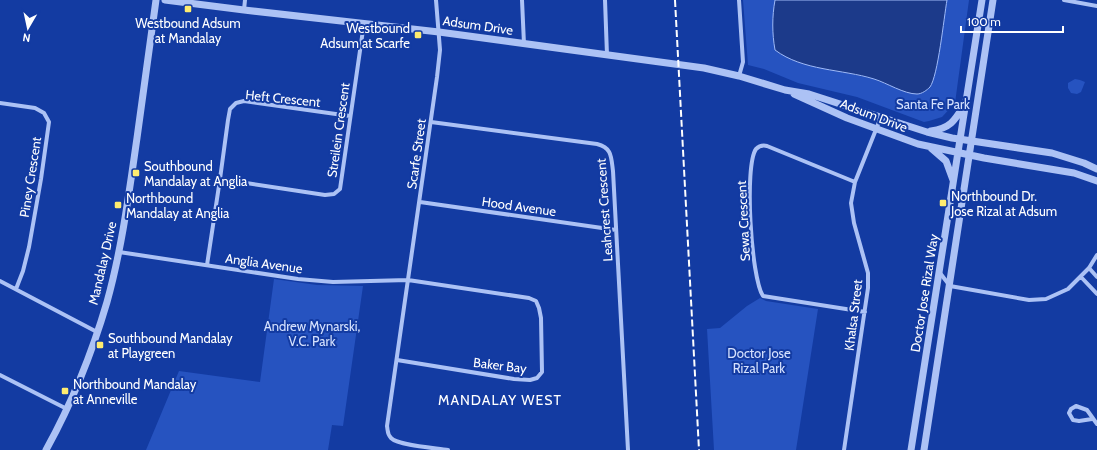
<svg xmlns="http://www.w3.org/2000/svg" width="1097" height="450" font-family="Cabin,sans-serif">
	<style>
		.green { fill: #2653c0 }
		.water { fill: #1c3a8a; stroke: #9fbaf8 }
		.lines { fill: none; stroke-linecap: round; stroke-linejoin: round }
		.minor { stroke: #acc2f5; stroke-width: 4 }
		.tertiary { stroke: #acc2f5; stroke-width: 7 }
		.rail { stroke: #fff; stroke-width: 2; stroke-dasharray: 7 3; stroke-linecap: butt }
		.poi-dot { fill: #ffec70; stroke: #133ba2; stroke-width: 1.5 }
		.labels { text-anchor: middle; stroke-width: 4; stroke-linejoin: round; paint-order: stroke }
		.poi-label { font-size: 13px; fill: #fff; stroke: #133ba2; text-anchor: start }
		.street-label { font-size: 13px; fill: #fff; stroke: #133ba2 }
		.park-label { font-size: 13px; fill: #d5e1fe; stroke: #133ba2 }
		.neighbourhood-label { font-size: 14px; letter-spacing: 1px; fill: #fff; stroke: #133ba2 }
	</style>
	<rect width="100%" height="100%" fill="#133ba2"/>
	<path class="green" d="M743,0H775C772,17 772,33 775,50L795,61L873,79L910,93L936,70L947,0H969L955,103L942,117L929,121L924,122L857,97L798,83L764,69L748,65Z
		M1075,79L1080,80L1085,82L1081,92L1077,94L1071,93L1068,88V83Z
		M274,279L317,285L363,286L343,426L332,425L328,450H146L179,371L260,382Z
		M760,298L766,301L818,309L796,450H714L707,329L720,328L747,306Z"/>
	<path class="water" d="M775,0H947C944,17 938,76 930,87C927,90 922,94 917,94C904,94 887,83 874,79C842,69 803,71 775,50C772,33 772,17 775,0Z"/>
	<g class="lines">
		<path class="minor" d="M436,0L440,50L437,77L387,426C388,431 387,434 391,438C399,446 436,448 448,450
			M522,0L524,44
			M605,0L607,55
			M739,0L743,62L739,76
			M1064,0L1097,6
			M244,10L245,0
			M0,103L35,108L44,113L49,122L41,179L29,247L23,271L16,289
			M431,122L597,144C612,148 611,156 613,171L628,450
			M220,179L325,195L334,194L340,189L364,23
			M855,182L767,146C763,145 759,146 756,149C744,166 751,278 763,296L865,312
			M420,202L616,230
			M119,252L298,279L333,282L408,280L529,298L536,301L539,308L541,318L542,372L537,378L530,380L514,379L397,360
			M207,265L220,179L228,120L230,109L236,103L244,101L350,116
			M1089,268L1097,277
			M940,273L950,286L1029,300L1046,299L1068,289L1089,268L1097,255
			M1081,277L1097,294
			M0,281L97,332
			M0,375L67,409
			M1092,419L1079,421L1073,420L1069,413L1071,409L1076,406L1087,410L1097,424
			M844,450L868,288V273L854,223L851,203L855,182L881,117"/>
		<path class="tertiary" d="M165,0L244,10L439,32L704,68L739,76L785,90L809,94L927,132L952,138L1052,153L1084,163L1097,169
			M794,94L847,118L918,144L984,158L1074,173L1097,181
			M931,131C951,128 955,120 965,104
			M931,148L946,161L953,180
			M46,450C72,403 92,353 107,302C122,248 129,193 137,138C143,92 150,46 156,0
			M911,450L982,0
			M924,450L993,0"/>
		<path class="rail" d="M675,0L699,450"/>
	</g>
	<g class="poi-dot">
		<rect x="184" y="5" width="8" height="8" rx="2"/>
		<rect x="414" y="31" width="8" height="8" rx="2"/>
		<rect x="132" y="169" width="8" height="8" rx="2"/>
		<rect x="939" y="199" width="8" height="8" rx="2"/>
		<rect x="114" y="201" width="8" height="8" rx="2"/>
		<rect x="96" y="341" width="8" height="8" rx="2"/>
		<rect x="61" y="387" width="8" height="8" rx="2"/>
	</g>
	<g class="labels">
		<g class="poi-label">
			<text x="188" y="28" text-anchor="middle">Westbound Adsum<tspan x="188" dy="15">at Mandalay</tspan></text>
			<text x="410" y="33" text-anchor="end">Westbound<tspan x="410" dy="15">Adsum at Scarfe</tspan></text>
			<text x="144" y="171">Southbound<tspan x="144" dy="15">Mandalay at Anglia</tspan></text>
			<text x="951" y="201">Northbound Dr.<tspan x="951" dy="15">Jose Rizal at Adsum</tspan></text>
			<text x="126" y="203">Northbound<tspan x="126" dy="15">Mandalay at Anglia</tspan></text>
			<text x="108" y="343">Southbound Mandalay<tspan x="108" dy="15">at Playgreen</tspan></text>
			<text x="73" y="389">Northbound Mandalay<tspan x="73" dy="15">at Anneville</tspan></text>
		</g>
		<g class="street-label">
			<text transform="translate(478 25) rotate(8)" y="5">Adsum Drive</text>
			<text transform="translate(283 98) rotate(6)" y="5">Heft Crescent</text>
			<text transform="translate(874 115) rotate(21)" y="5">Adsum Drive</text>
			<text transform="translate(338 130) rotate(-82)" y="5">Streilein Crescent</text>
			<text transform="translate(416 154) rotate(-82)" y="5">Scarfe Street</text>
			<text transform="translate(30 177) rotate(-81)" y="5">Piney Crescent</text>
			<text transform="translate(519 206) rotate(8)" y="5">Hood Avenue</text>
			<text transform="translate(604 210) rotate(-94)" y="5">Leahcrest Crescent</text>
			<text transform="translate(743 221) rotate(-93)" y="5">Sewa Crescent</text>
			<text transform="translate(102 263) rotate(-77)" y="5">Mandalay Drive</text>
			<text transform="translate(264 263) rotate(8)" y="5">Anglia Avenue</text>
			<text transform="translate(924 293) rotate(-81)" y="5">Doctor Jose Rizal Way</text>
			<text transform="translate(853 315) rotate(-83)" y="5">Khalsa Street</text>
			<text transform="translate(500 365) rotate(7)" y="5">Baker Bay</text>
		</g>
		<g class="park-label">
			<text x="933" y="109">Santa Fe Park</text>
			<text x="312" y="331">Andrew Mynarski,<tspan x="312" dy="15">V.C. Park</tspan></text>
			<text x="759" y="358">Doctor Jose<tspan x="759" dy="15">Rizal Park</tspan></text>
		</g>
		<g class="neighbourhood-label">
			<text x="500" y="405">MANDALAY WEST</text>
		</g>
	</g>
	<g transform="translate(28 28) rotate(189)" stroke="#133ba2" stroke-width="3" paint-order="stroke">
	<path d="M0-3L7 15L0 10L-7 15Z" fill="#ffffff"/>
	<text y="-6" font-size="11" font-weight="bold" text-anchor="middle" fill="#ffffff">N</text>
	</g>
	<path d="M961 26v6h102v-6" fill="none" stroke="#ffffff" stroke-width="2"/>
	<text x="967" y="26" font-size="12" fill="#ffffff" stroke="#133ba2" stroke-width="3" paint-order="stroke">100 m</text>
</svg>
